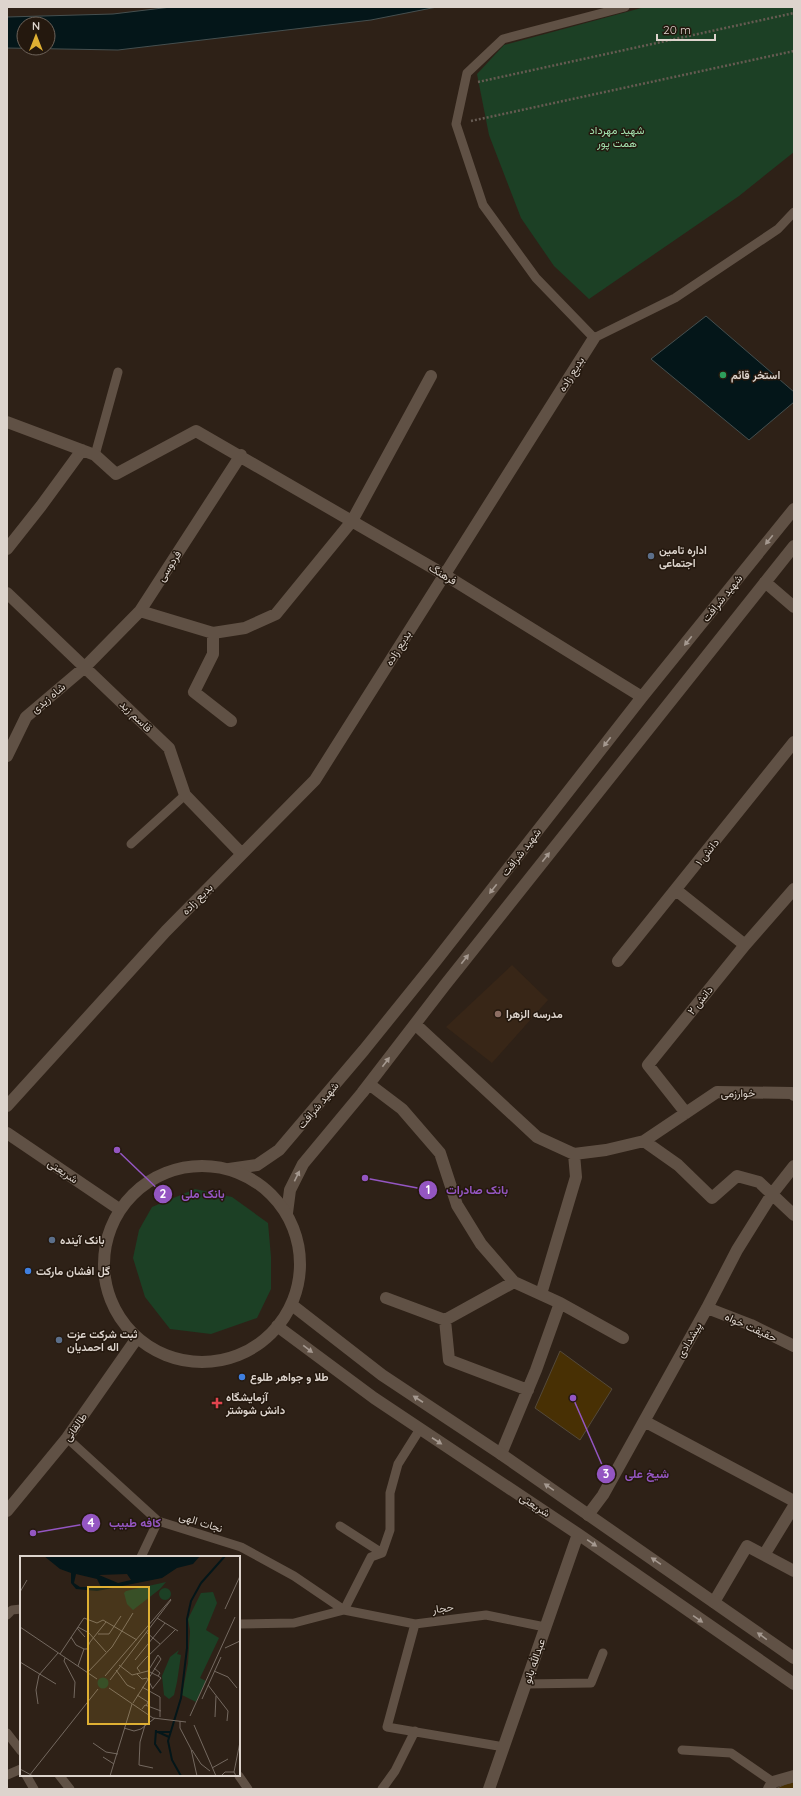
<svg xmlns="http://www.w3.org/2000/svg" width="801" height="1796" font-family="Quicksand,Vazirmatn,sans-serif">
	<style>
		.built { fill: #382617 }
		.green { fill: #1c4025 }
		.water { fill: #041619; stroke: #454f4f; fill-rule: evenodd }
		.building { fill: #483004; stroke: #54493a }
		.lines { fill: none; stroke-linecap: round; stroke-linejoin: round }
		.path { stroke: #665b52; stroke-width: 2.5; stroke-dasharray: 2 2; stroke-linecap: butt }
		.lane { stroke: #605145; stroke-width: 9 }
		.street { stroke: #605145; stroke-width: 12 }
		.secondary { stroke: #605145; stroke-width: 12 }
		.oneway { fill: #a59990 }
		.leisure-dot { fill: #2e9e5b; stroke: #24180e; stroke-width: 1.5 }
		.service-dot { fill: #5c6f8a; stroke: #24180e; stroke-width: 1.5 }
		.education-dot { fill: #8d6e63; stroke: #24180e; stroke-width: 1.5 }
		.shop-dot { fill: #3f7fe0; stroke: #24180e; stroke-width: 1.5 }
		.health-dot { fill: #e0444e; stroke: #24180e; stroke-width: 1.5 }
		.labels { text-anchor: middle; stroke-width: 3; stroke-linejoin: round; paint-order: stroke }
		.park-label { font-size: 11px; fill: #a2e1ae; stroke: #24180e }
		.street-label { font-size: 11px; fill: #ddd4cd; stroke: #24180e }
		.poi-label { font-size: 11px; font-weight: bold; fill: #ddd4cd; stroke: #24180e; text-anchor: start }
		.inset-river { fill: none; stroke: #041619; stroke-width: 2 }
		.inset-road { fill: none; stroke: #746960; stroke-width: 1 }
		.view { fill: #dfb033; fill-opacity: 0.15; stroke: #dfb033; stroke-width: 2 }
		.inset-edge { fill: none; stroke: #ddd4cd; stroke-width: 2 }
		.leader { fill: none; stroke: #9456c2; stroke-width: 1.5 }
		.callout-dot { fill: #9456c2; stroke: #24180e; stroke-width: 1.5 }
		.mark-label { font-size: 12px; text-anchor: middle; font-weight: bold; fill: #fff }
		.callout-label { font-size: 12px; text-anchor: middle; font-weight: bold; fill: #9456c2; stroke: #24180e; stroke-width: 3; stroke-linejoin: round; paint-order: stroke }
	</style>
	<rect width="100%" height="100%" fill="#2e2117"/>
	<path class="built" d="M512,965L548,1000L492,1063L446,1027Z"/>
	<path class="green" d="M645,7H794V152L739,196L589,299L554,266L521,218L489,135L477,74L504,45Z
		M195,1189L232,1197L268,1223L271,1257V1289L257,1318L211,1334L170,1329L145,1297L133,1258L139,1230L152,1207Z"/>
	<path class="water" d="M171,7H437L371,20L118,50L7,48V17L113,14ZM24,24H48V48H24Z
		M706,316L794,392V402L749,440L651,359Z"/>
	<path class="building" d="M560,1351L612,1389L580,1440L535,1408Z
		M794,1782V1789H775L786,1784Z"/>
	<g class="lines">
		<path class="path" d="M478,82L794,13
			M471,121L794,51"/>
		<path class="lane" d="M625,7L503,39L467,73L456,124L483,205L536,278L594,338L675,298L778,229L794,212
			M95,455L118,372
			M131,844L185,795
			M67,1438L158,1521L241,1547L294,1576L344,1610L415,1624L486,1615L545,1627
			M340,1526L382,1553
			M141,1557L158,1521
			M7,1615L12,1610L21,1609
			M239,1624L294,1623L344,1610L371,1557L382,1553L390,1530V1493L398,1464L420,1429
			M415,1624L387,1727L504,1747
			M525,1684L591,1683L603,1653
			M7,1733L21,1751
			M682,1750L731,1753L773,1782
			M7,1775L21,1769
			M26,1775L34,1789
			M59,1775L70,1789
			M239,1776L248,1789
			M382,1789L395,1771L415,1731"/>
		<path class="street" d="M7,422L95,455L116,474L196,431L445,575L642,697
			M7,549L41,506L82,450
			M765,582L794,607
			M7,593L169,748L185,795L242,854
			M140,611L213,633L245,628L276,614L352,521L431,376
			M213,633V654L194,692L231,721
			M7,756L26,717L85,667L140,611L241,455
			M676,890L745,945
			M618,961L794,742
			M415,1024L537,1137L574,1154L606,1150L644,1141L717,1092L792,1093L794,1095
			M369,1084L402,1109L440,1153L457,1205L481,1244L514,1282L560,1303L623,1338
			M7,1106L166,931L315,780L594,338
			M686,1113L648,1065L745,945L794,889
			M644,1141L678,1165L712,1198L737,1176L759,1182L794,1215
			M229,1169L257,1165L279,1150L364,1050L435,962L642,697L794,509
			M287,1213L290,1190L303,1164L362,1093L445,985L794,546
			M541,1294L576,1177L574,1154
			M386,1298L445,1320L514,1282
			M707,1308L751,1325L794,1346
			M445,1320L449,1360L528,1390
			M644,1421L794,1501
			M501,1454L536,1370L560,1303
			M588,1515L603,1495L707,1308L737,1250L772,1194L794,1166
			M764,1555L794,1506
			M714,1602L747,1546L794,1571
			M769,1789L773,1782L794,1776"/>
		<path class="secondary" d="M7,1133L119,1209
			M104 1264a98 98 0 1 1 196 0a98 98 0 1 1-196 0Z
			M292,1305L382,1375L501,1454L794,1658
			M277,1326L374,1398L578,1534L794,1684
			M7,1511L67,1438L137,1338
			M489,1789L578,1534"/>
	</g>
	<defs><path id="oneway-solid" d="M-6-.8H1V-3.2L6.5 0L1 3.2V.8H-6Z"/></defs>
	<g class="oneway">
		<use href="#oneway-solid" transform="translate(769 540) rotate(129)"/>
		<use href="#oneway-solid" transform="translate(688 641) rotate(129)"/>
		<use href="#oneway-solid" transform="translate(607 742) rotate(128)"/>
		<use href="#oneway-solid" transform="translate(546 857) rotate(-52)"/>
		<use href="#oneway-solid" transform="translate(493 889) rotate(128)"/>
		<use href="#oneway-solid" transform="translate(465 959) rotate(-52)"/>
		<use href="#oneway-solid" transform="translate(386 1062) rotate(-53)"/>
		<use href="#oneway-solid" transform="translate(297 1176) rotate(-64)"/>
		<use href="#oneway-solid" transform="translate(308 1349) rotate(37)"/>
		<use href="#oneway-solid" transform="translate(418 1399) rotate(-147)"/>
		<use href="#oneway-solid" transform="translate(437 1441) rotate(33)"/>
		<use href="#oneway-solid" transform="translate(549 1487) rotate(-145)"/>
		<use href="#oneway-solid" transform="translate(592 1543) rotate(35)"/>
		<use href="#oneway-solid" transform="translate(656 1561) rotate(-146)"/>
		<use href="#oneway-solid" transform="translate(698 1619) rotate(35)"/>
		<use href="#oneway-solid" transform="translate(762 1636) rotate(-144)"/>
	</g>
	<circle class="leisure-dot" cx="723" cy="375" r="4"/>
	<g class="service-dot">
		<circle cx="651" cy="556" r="4"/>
		<circle cx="52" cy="1240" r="4"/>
		<circle cx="59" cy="1340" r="4"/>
	</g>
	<circle class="education-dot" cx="498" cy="1014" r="4"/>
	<g class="shop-dot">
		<circle cx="28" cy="1271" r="4"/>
		<circle cx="242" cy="1377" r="4"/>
	</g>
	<path class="health-dot" d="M215 1397h4v4h4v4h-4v4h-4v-4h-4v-4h4z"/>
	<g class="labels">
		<g class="park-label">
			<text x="617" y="134">شهید مهرداد<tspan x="617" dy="13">همت پور</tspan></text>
		</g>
		<g class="street-label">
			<text transform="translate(571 374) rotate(-58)" y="4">بدیع زاده</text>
			<text transform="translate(169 566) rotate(-57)" y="4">فردوسی</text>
			<text transform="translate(443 574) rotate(31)" y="4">فرهنگ</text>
			<text transform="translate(722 598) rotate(-51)" y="4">شهید شرافت</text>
			<text transform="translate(398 648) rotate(-58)" y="4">بدیع زاده</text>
			<text transform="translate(48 698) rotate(-40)" y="4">شاه زیدی</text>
			<text transform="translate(136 716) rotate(44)" y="4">قاسم زید</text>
			<text transform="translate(521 852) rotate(-52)" y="4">شهید شرافت</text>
			<text transform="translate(707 852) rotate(-52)" y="4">دانش ۱</text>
			<text transform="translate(197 899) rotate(-45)" y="4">بدیع زاده</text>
			<text transform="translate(700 1000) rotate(-51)" y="4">دانش ۲</text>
			<text transform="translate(738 1093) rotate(-1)" y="4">خوارزمی</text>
			<text transform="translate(318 1105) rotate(-50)" y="4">شهید شرافت</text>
			<text transform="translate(63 1171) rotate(34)" y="4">شریعتی</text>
			<text transform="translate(751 1327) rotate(24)" y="4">حقیقت خواه</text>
			<text transform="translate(689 1340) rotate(-60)" y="4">پیشدادی</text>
			<text transform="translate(75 1427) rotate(-54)" y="4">طالقانی</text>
			<text transform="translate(535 1505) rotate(33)" y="4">شریعتی</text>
			<text transform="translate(201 1522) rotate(17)" y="4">نجات الهی</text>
			<text transform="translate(443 1608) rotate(-7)" y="4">حجار</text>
			<text transform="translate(534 1661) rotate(-71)" y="4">عبدالله بانو</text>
		</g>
		<g class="poi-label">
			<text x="731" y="379">استخر قائم</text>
			<text x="659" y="554">اداره تامین<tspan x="659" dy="13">اجتماعی</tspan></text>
			<text x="506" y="1018">مدرسه الزهرا</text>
			<text x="60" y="1244">بانک آینده</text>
			<text x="36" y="1275">گل افشان مارکت</text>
			<text x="67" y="1338">ثبت شرکت عزت<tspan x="67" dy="13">اله احمدیان</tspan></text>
			<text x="250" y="1381">طلا و جواهر طلوع</text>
			<text x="226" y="1401">آزمایشگاه<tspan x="226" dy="13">دانش شوشتر</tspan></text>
		</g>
	</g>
	<g transform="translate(20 1556)">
		<rect width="220" height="220" fill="#2e2117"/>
		<path d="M146,26L140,33L113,54L107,48L104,37L106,35ZM139 38a6 6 0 1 1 12 0a6 6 0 1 1-12 0ZM193,36L197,47L186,74L199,82L180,122L186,125L176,146L162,139L168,107L170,75L168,63L181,37ZM159,94L157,98L161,99L157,126L154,139L149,143L144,139L142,120L150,101ZM77.5 127a5.5 5.5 0 1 1 11 0a5.5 5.5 0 1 1-11 0Z" fill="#1c4025"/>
		<path d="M24,0H180L173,8L157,12L142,22L77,35L56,33L51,27V17L40,13ZM56,18L77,23L81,31H60L54,27ZM107,18L111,24L98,27L79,19Z" fill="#041619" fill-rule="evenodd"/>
		<path class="inset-river" d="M181,27L205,0M136,174L135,188L141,197M136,176H151M138,176L149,181M161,220L152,204L148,185L161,142L167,92V63L171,45L181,27"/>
		<path class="inset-road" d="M0,36L7,24M205,53L220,20M137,62L158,75M0,71L77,123M58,71L69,77L86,96M57,72L65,81M126,76L140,88M78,78H89L101,60M51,81L56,89L64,93M205,92L220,85M64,93H67L70,86L86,66M40,98L64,62L77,67L83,64L117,84M45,102L44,105L55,126L54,142M115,104L145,67M0,106L36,128M99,109L112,119L128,115L138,120M58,110L64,93M96,114L107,129L115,133M194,115L208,121L217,132M120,116L117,112L125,103L155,74M67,117L92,91L113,57M117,118L122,123L127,122L133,133M85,120L151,43M90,124L151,44M188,129L208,155L207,165M122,131L140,141V161M89,132L133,162L166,166M133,132L141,122L138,120L140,117L134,112M117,139L128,146L126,150M182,143L201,101M113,147L141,103L138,99L128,115M18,148L16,134L19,119L38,97M122,153L125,149L141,155M170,160L215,61M195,161L196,140M160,165V172L171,193L177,220M125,169L120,186L119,209L133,212M174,169L196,220M104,172L114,175L121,173L135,162M73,187L86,196L98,198M172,194L181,208L190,215M83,201L94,208M192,212L208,203M0,213L13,220M9,220L78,133M90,220L112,148M201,220L205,216H214M216,220L214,216L220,186"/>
		<path class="view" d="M68,31H129V168H68Z"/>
		<rect width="220" height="220" class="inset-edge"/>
	</g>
	<path class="leader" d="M365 1178L428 1190M117 1150L163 1194M573 1398L606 1474M33 1533L91 1523"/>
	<g class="callout-dot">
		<circle cx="365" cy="1178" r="4"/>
		<circle cx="117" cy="1150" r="4"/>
		<circle cx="573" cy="1398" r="4"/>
		<circle cx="33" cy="1533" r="4"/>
		<circle cx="428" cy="1190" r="10"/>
		<circle cx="163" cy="1194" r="10"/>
		<circle cx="606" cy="1474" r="10"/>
		<circle cx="91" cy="1523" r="10"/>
	</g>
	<g class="mark-label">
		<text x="428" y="1194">1</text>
		<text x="163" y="1198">2</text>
		<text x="606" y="1478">3</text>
		<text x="91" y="1527">4</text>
	</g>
	<g class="callout-label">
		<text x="477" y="1194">بانک صادرات</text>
		<text x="203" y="1198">بانک ملی</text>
		<text x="647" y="1478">شیخ علی</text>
		<text x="135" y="1527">کافه طبیب</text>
	</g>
	<rect width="801" height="1796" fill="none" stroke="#ddd4cd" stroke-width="16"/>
	<g transform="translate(36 36)"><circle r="19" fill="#24180e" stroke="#6e635a"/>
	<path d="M0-3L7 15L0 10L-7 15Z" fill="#dfb033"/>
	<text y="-6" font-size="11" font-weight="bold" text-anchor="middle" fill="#ddd4cd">N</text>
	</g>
	<path d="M657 34v6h58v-6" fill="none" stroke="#ddd4cd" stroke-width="2"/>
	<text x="663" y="34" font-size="12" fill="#ddd4cd" stroke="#24180e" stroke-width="3" paint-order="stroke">20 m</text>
</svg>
